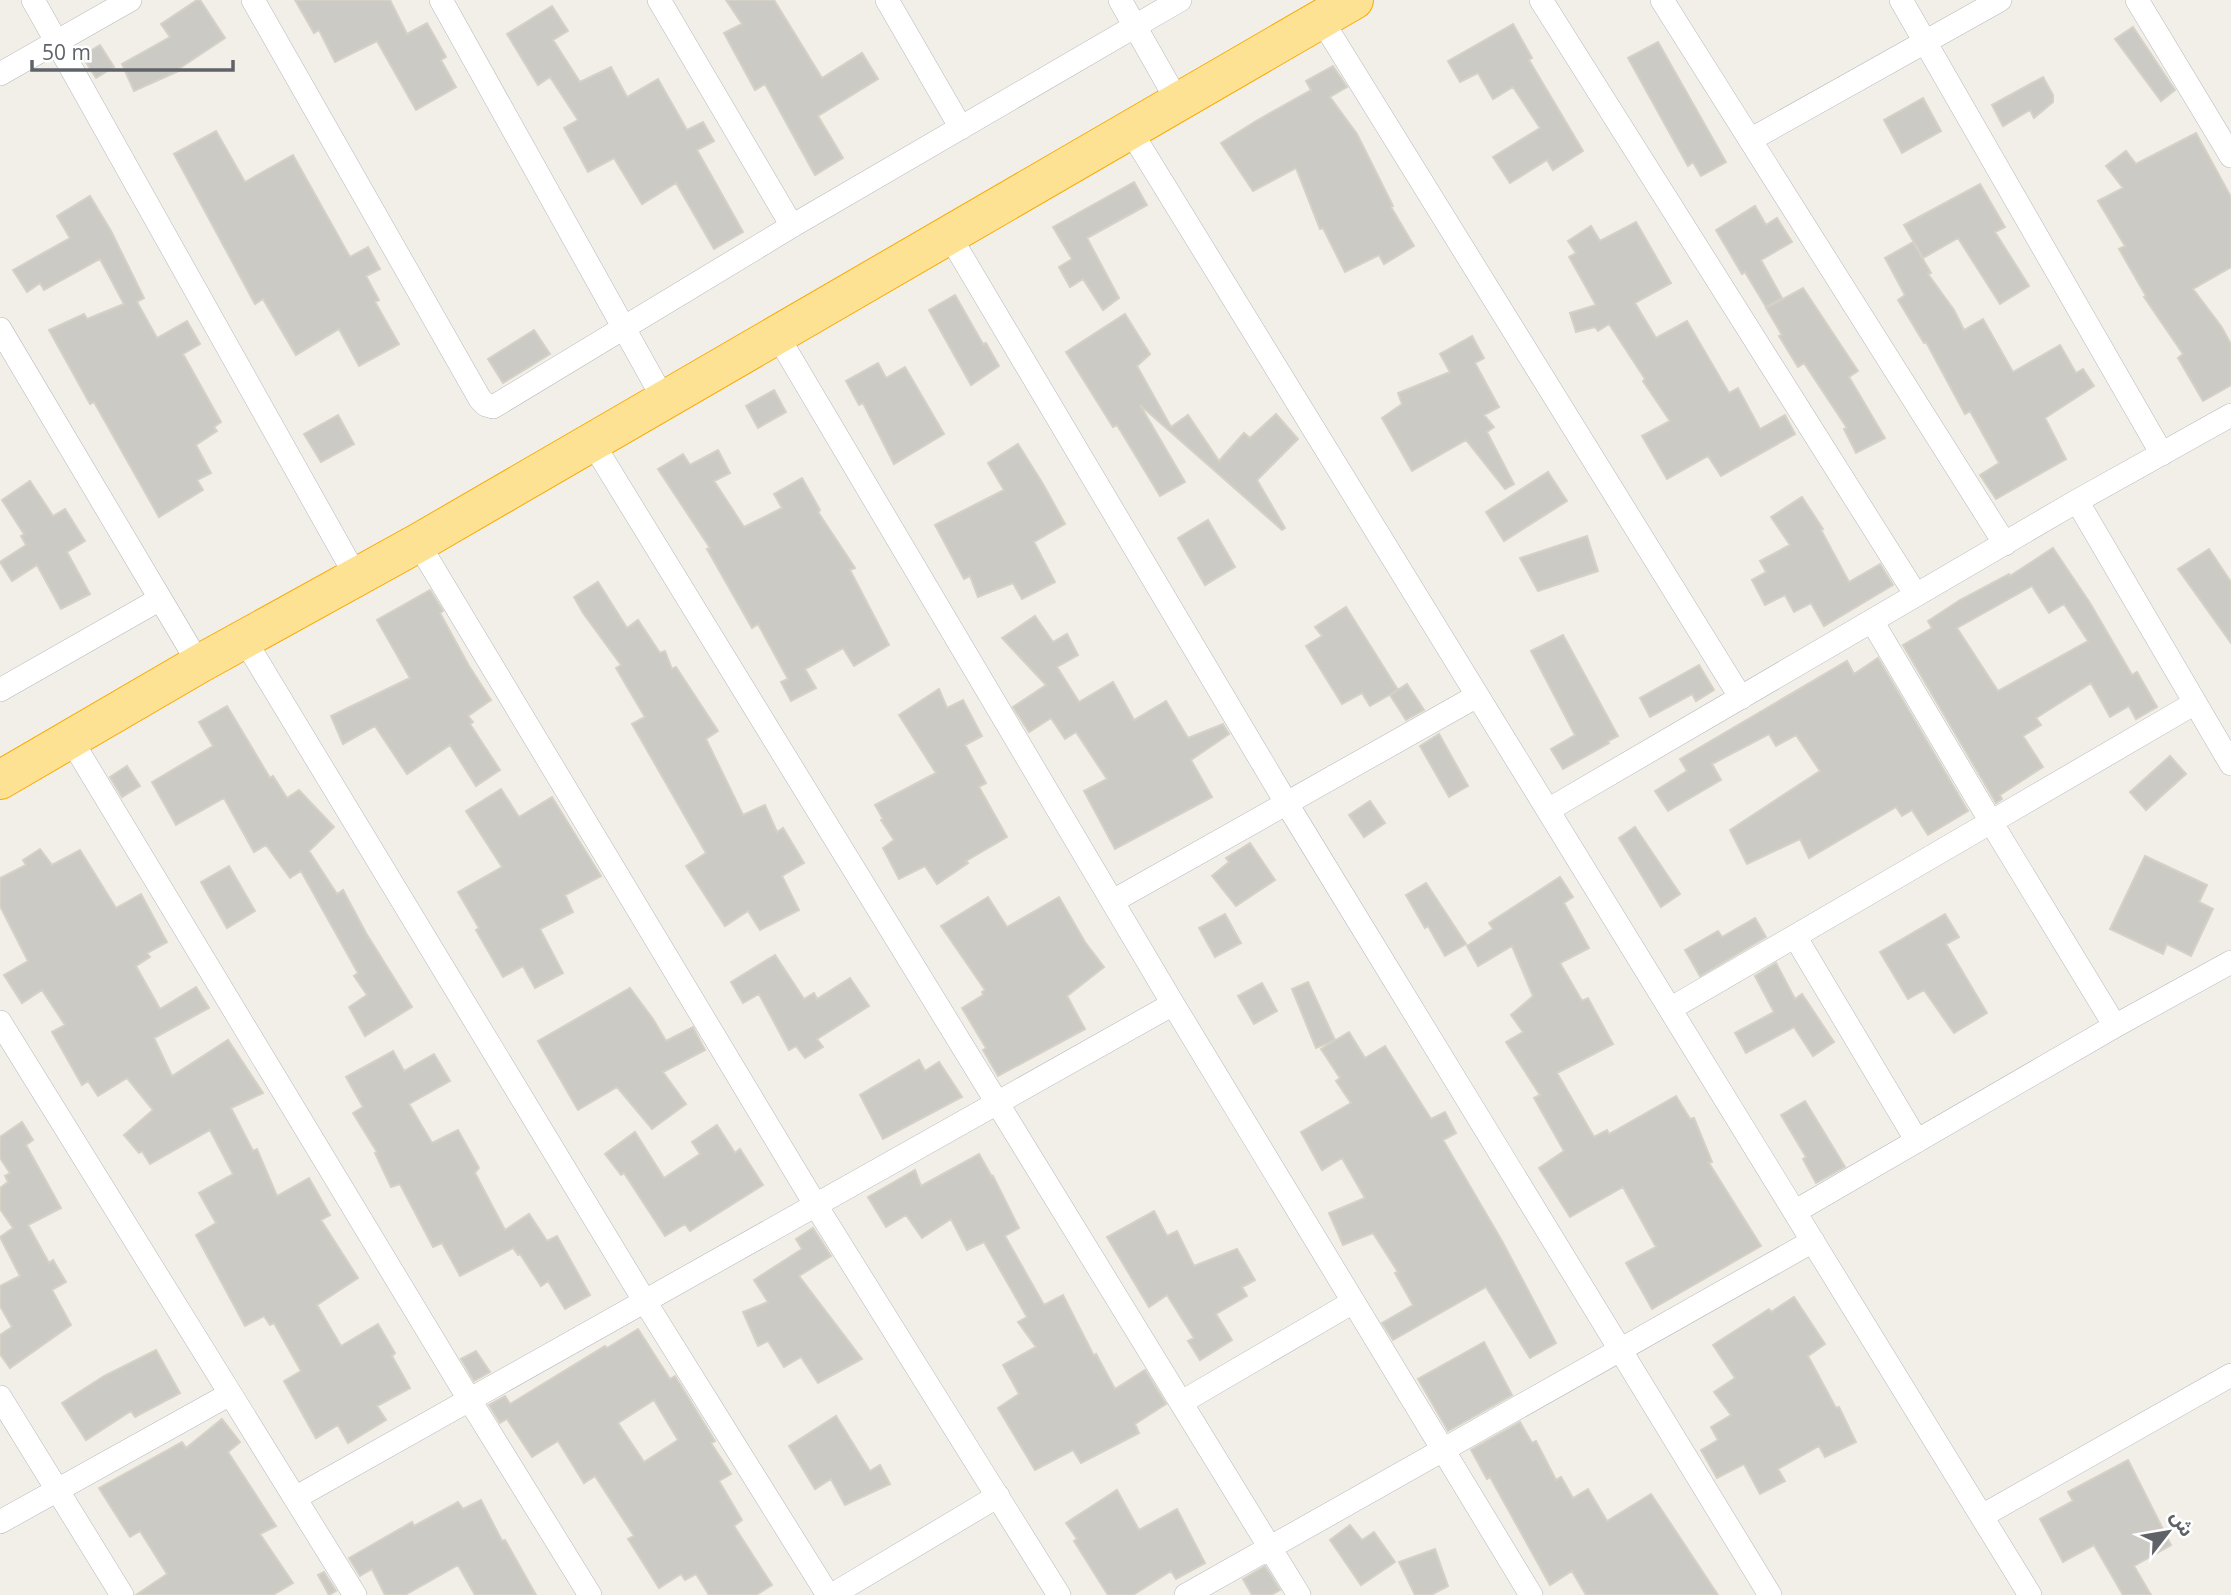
<svg xmlns="http://www.w3.org/2000/svg" width="2231" height="1595" font-family="'Open Sans','Noto Sans Arabic',sans-serif">
	<style>
		.building { fill: #cccac5; stroke: #d6d1c6; stroke-width: 2; fill-rule: evenodd }
		.lines { fill: none; stroke-linecap: round; stroke-linejoin: round }
		.street-casing { stroke: #b5b8bc; stroke-width: 24 }
		.highway-casing { stroke: #f9ab00; stroke-width: 40 }
		.street { stroke: #fff; stroke-width: 23 }
		.highway { stroke: #fde293; stroke-width: 38 }
	</style>
	<rect width="100%" height="100%" fill="#f1efe8"/>
	<path class="building" d="M197,0H200L225,38L180,68L181,70L134,91L122,64L170,37L161,24Z
		M295,0H390L407,34L427,23L446,57L441,60L456,87L416,110L377,41L335,62L319,30L314,33Z
		M726,0H774L822,78L862,53L878,79L818,116L843,158L815,175L765,84L755,90L724,33L742,24Z
		M552,6L568,31L553,40L580,82L611,67L627,97L658,79L687,130L703,122L714,141L697,150L743,232L714,249L676,183L642,204L614,158L588,172L564,128L578,120L550,77L538,85L507,34Z
		M1513,24L1532,58L1529,60L1583,151L1553,170L1547,160L1510,183L1493,157L1540,128L1513,87L1493,99L1478,73L1460,82L1448,61Z
		M2133,27L2175,90L2161,101L2115,39Z
		M1658,42L1726,162L1701,176L1693,162L1688,166L1628,58Z
		M100,45L114,67L96,78L82,56Z
		M1333,66L1347,87L1330,97L1357,134L1393,206L1391,207L1414,246L1384,264L1379,255L1345,272L1323,228L1320,229L1296,168L1253,191L1221,143L1256,121L1311,90L1306,81Z
		M2043,77L2053,95V102L2034,118L2030,110L2003,126L1992,105Z
		M1923,98L1941,131L1902,153L1884,120Z
		M216,131L245,182L293,155L350,257L368,247L380,269L366,276L379,300L375,302L399,344L359,366L339,329L296,355L263,299L255,304L174,154Z
		M2196,133L2231,197V267L2193,289L2221,326L2231,344V385L2203,401L2178,358L2183,354L2144,297L2146,296L2119,249L2125,246L2098,201L2123,188L2106,166L2126,151L2136,164Z
		M1134,182L1147,205L1087,238L1119,298L1103,310L1083,279L1070,287L1059,267L1072,259L1053,227Z
		M1980,184L2005,227L1995,232L2029,286L2000,304L1958,238L1923,258L1904,225Z
		M90,196L111,231L144,298L137,302L157,338L187,321L200,344L183,354L221,422L214,427L217,431L196,445L211,473L197,480L203,490L159,517L94,402L90,404L49,330L84,314L87,319L124,304L100,259L44,290L40,283L27,292L13,270L70,238L57,216Z
		M1755,206L1766,225L1777,218L1792,242L1761,260L1782,298L1766,307L1745,272L1742,274L1716,230Z
		M1636,222L1671,283L1635,303L1656,338L1687,321L1729,393L1738,388L1760,429L1785,415L1795,434L1721,476L1708,456L1667,479L1642,436L1670,421L1643,381L1645,379L1609,324L1598,331L1595,327L1576,332L1570,313L1596,305L1569,257L1576,253L1568,241L1591,226L1600,241Z
		M1913,242L1931,273L1928,274L1954,310L1964,330L1983,319L2013,372L2060,345L2076,373L2083,369L2094,386L2045,418L2066,459L1996,499L1980,475L1999,463L1970,411L1965,414L1926,342L1924,343L1898,300L1905,295L1885,258Z
		M1803,288L1858,371L1849,377L1885,438L1856,453L1844,429L1847,428L1804,363L1798,367L1779,336L1782,335L1766,308Z
		M955,295L983,344L986,343L999,366L971,385L929,310Z
		M1125,314L1150,354L1137,366L1171,427L1188,415L1219,461L1244,433L1250,438L1276,414L1298,439L1257,480L1285,528L1282,530L1140,405L1185,482L1160,496L1117,425L1113,427L1066,352Z
		M534,330L550,354L503,383L488,359Z
		M1472,336L1484,358L1475,363L1499,407L1484,415L1494,427L1487,432L1514,484L1505,489L1466,440L1412,471L1382,418L1402,404L1398,393L1450,372L1440,354Z
		M878,363L886,378L905,367L944,434L894,464L863,403L859,405L846,381Z
		M774,390L786,412L758,428L746,406Z
		M338,415L354,444L321,462L304,434Z
		M1018,444L1043,484L1065,524L1034,542L1055,582L1022,599L1013,583L978,597L970,576L964,579L935,525L1004,490L988,463Z
		M718,450L730,473L714,481L744,527L782,508L774,494L802,478L820,510L818,512L855,568L850,570L889,645L854,666L843,648L805,669L816,688L791,701L781,682L788,679L758,624L752,628L707,549L710,548L658,469L683,454L690,465Z
		M1548,472L1567,501L1504,541L1486,512Z
		M30,481L53,516L65,509L85,541L67,552L90,594L61,609L37,565L12,581L0,562L26,545L21,536L24,534L2,500Z
		M1802,497L1823,529L1821,530L1849,582L1880,564L1893,585L1824,626L1811,603L1794,612L1785,595L1765,605L1752,580L1766,572L1760,561L1790,545L1771,517Z
		M1208,520L1235,567L1205,585L1178,538Z
		M1587,536L1598,571L1538,591L1520,558Z
		M2053,548L2090,603L2132,675L2137,672L2157,707L2136,719L2129,706L2110,717L2091,683L2036,718L2041,725L2023,736L2043,767L2000,795L2002,799L1996,803L1903,645L1932,628L1928,621L1960,600L2009,574L2010,576ZM2032,586L2049,613L2064,604L2088,641L1998,691L1957,628Z
		M2209,549L2231,582V643L2178,569Z
		M598,582L627,628L638,620L660,653L665,651L672,669L676,667L718,731L706,739L743,815L765,805L777,832L783,828L804,863L782,876L799,910L760,930L748,911L725,926L686,866L706,853L632,724L645,717L616,668L621,665L583,613L574,597Z
		M430,590L443,611L440,613L469,666L491,700L468,716L473,722L470,724L500,770L476,786L450,745L407,774L375,726L343,744L331,716L410,678L377,620Z
		M1346,607L1398,690L1370,706L1362,693L1342,704L1306,646L1322,636L1315,627Z
		M1035,616L1053,642L1067,634L1078,655L1057,667L1079,702L1113,682L1134,720L1166,701L1188,738L1223,724L1229,734L1191,760L1212,797L1115,849L1084,791L1107,779L1076,732L1065,739L1051,718L1029,732L1013,707L1046,685L1002,638Z
		M1563,635L1618,736L1608,741L1609,743L1563,769L1551,749L1575,735L1531,651Z
		M1878,658L1968,811L1928,835L1912,810L1902,816L1896,807L1809,858L1800,839L1747,864L1730,830L1820,771L1796,735L1776,746L1769,734L1712,764L1721,780L1668,811L1655,791L1687,771L1680,759L1847,661L1854,674Z
		M1699,665L1714,690L1696,701L1692,694L1650,717L1640,698Z
		M1407,684L1424,710L1406,720L1390,695Z
		M939,689L947,708L963,700L982,736L965,745L986,783L979,787L1007,837L966,861L968,863L937,884L925,866L899,879L883,848L894,840L881,820L883,819L875,805L936,773L899,715Z
		M227,706L270,778L273,776L287,798L299,790L334,827L309,851L337,894L343,890L366,933L412,1007L365,1036L349,1007L367,995L354,976L358,973L301,871L290,878L266,845L254,852L224,798L176,825L152,782L213,746L199,722Z
		M1439,734L1468,786L1449,797L1420,746Z
		M2170,756L2186,774L2146,810L2130,792Z
		M127,766L140,786L122,797L110,777Z
		M501,789L519,817L552,797L601,876L565,895L573,912L540,929L563,973L535,988L523,966L503,977L476,930L479,928L458,892L502,867L466,811Z
		M1370,801L1385,823L1364,837L1349,815Z
		M1635,827L1680,894L1661,907L1619,838Z
		M1250,843L1275,880L1236,906L1212,876L1229,862L1226,858Z
		M40,849L52,865L80,850L116,908L141,894L167,942L147,953L150,957L136,966L160,1009L196,987L209,1008L154,1038L172,1076L228,1040L263,1093L231,1108L253,1151L257,1149L277,1196L309,1178L330,1215L321,1220L358,1278L317,1305L341,1346L378,1324L395,1353L392,1356L410,1388L377,1406L386,1420L348,1443L338,1425L316,1438L284,1381L301,1371L274,1323L270,1325L264,1316L245,1326L196,1235L216,1223L199,1193L233,1174L210,1130L150,1164L142,1151L139,1153L124,1135L153,1110L127,1078L98,1096L88,1081L82,1085L52,1032L65,1025L42,990L22,1003L4,975L28,961L0,906V878L26,865L23,860Z
		M2145,856L2207,885L2199,902L2213,909L2191,956L2167,944L2163,954L2110,929Z
		M229,866L255,911L227,928L201,882Z
		M1560,877L1573,897L1564,903L1589,948L1560,963L1582,1001L1588,998L1613,1044L1557,1073L1594,1137L1607,1130L1609,1134L1676,1096L1690,1119L1694,1118L1712,1162L1709,1163L1761,1246L1652,1309L1626,1263L1656,1247L1623,1187L1570,1217L1539,1168L1564,1151L1534,1098L1540,1095L1506,1042L1523,1032L1511,1015L1533,996L1512,946L1478,966L1467,946L1493,929L1489,923Z
		M1426,883L1466,944L1445,956L1428,926L1425,928L1406,895Z
		M988,897L1007,927L1059,897L1085,942L1104,967L1067,996L1085,1029L998,1076L983,1050L986,1048L962,1008L983,995L982,992L985,990L941,926Z
		M1225,914L1241,943L1215,957L1199,928Z
		M1945,914L1959,937L1946,944L1987,1013L1954,1033L1924,990L1908,999L1880,952Z
		M1755,918L1766,937L1700,976L1685,950L1718,931L1722,937Z
		M775,955L804,999L814,993L817,999L850,978L869,1006L817,1039L823,1047L805,1058L796,1046L789,1050L759,994L743,1003L731,982Z
		M1776,963L1795,999L1802,994L1834,1042L1813,1056L1794,1027L1746,1053L1735,1033L1774,1012L1755,976Z
		M1308,982L1335,1040L1316,1048L1292,989Z
		M1262,983L1277,1011L1254,1024L1238,996Z
		M630,988L653,1019L666,1041L693,1027L705,1050L663,1072L686,1104L652,1129L617,1087L578,1110L538,1041Z
		M1349,1032L1365,1058L1385,1046L1431,1119L1445,1112L1456,1133L1443,1140L1502,1241L1556,1343L1530,1358L1486,1287L1393,1340L1382,1323L1413,1305L1395,1273L1398,1272L1373,1233L1343,1245L1329,1213L1365,1198L1342,1158L1322,1170L1301,1132L1351,1103L1336,1081L1340,1078L1321,1049Z
		M393,1051L404,1071L434,1054L450,1081L409,1104L432,1143L458,1130L479,1168L475,1173L505,1230L529,1214L547,1241L557,1236L590,1295L565,1309L548,1281L541,1286L520,1254L518,1255L513,1248L460,1276L442,1243L433,1247L400,1184L391,1187L375,1153L377,1152L353,1113L363,1107L346,1077Z
		M919,1060L925,1071L939,1062L962,1097L883,1139L860,1095Z
		M1805,1101L1845,1167L1816,1183L1803,1159L1806,1157L1781,1115Z
		M22,1122L33,1140L26,1145L61,1208L28,1225L49,1263L53,1260L66,1282L52,1290L71,1325L10,1368L0,1354V1335L12,1327L0,1306V1286L20,1276L0,1237L13,1228L0,1209V1188L8,1182L5,1176L10,1173L0,1158V1137Z
		M717,1125L735,1153L740,1149L763,1185L690,1231L685,1224L665,1236L624,1173L621,1175L605,1154L635,1132L664,1178L700,1154L692,1142Z
		M979,1154L992,1177L993,1176L1019,1228L1005,1236L1044,1305L1063,1295L1094,1356L1096,1354L1115,1389L1145,1370L1166,1404L1135,1424L1139,1433L1081,1463L1073,1450L1035,1470L998,1408L1019,1394L1003,1365L1036,1347L1018,1322L1027,1317L984,1242L967,1250L951,1219L922,1238L906,1215L886,1227L868,1197L915,1170L921,1186Z
		M1154,1211L1167,1236L1177,1231L1194,1266L1237,1249L1255,1280L1242,1287L1247,1296L1216,1314L1232,1340L1200,1360L1188,1341L1194,1338L1167,1295L1149,1307L1107,1237Z
		M813,1228L831,1256L799,1276L862,1359L818,1383L801,1357L784,1367L768,1341L758,1346L743,1312L768,1302L754,1280L802,1249L796,1239Z
		M1794,1297L1825,1344L1808,1356L1836,1408L1839,1407L1856,1442L1825,1457L1819,1446L1778,1469L1785,1481L1760,1494L1744,1464L1717,1478L1701,1450L1718,1440L1711,1427L1731,1415L1714,1392L1735,1378L1713,1345L1769,1309L1771,1312Z
		M638,1329L670,1379L675,1376L715,1441L711,1443L731,1474L719,1481L742,1520L734,1526L772,1585L756,1595H709L696,1574L685,1580L681,1574L659,1588L628,1539L634,1536L595,1476L584,1483L558,1441L532,1457L507,1419L500,1423L489,1405L505,1396L510,1404L605,1346L607,1348ZM654,1400L678,1440L644,1462L618,1423Z
		M1484,1342L1512,1395L1448,1431L1418,1379Z
		M156,1350L180,1393L135,1417L131,1411L86,1440L62,1403L104,1376Z
		M476,1351L490,1372L474,1381L461,1359Z
		M836,1416L870,1471L880,1465L890,1484L845,1505L831,1479L815,1489L789,1446Z
		M222,1419L240,1442L228,1452L276,1526L260,1534L293,1583L273,1595H136L167,1574L140,1531L130,1537L99,1488L182,1442L186,1448Z
		M1520,1422L1532,1443L1536,1441L1556,1480L1561,1477L1573,1498L1588,1489L1607,1521L1651,1494L1718,1595H1586L1572,1571L1550,1585L1490,1477L1487,1479L1471,1450Z
		M2128,1460L2171,1545L2134,1566L2151,1595H2123L2094,1545L2063,1562L2040,1519L2073,1501L2068,1492Z
		M1117,1490L1139,1530L1177,1509L1205,1563L1176,1579L1171,1571L1133,1595H1108L1074,1541L1077,1539L1066,1523Z
		M481,1500L502,1541L505,1540L536,1595H475L458,1565L405,1595H385L372,1569L360,1576L349,1558L412,1522L414,1526L458,1502L463,1509Z
		M1350,1525L1362,1540L1374,1532L1395,1562L1361,1585L1330,1540Z
		M1435,1549L1448,1586L1431,1595H1415L1399,1562Z
		M1265,1566L1280,1590L1271,1595H1252L1243,1579Z
		M324,1572L336,1591L329,1595L318,1575Z"/>
	<g class="lines">
		<g class="street-casing">
			<path id="street" d="M33,0L357,578
				M253,0L480,399L486,405L493,407L792,226L1180,0
				M441,0L664,400
				M659,0L792,226
				M887,0L961,128
				M1120,0L1178,102
				M1541,0L1916,595
				M1662,0L2005,544
				M1901,0L2162,454
				M2137,0L2231,156
				M1321,19L1741,698
				M0,74L130,0
				M1130,130L2030,1595
				M1750,140L2000,0
				M949,235L1287,804L1770,1595
				M0,329L199,664
				M777,335L1173,1004L1531,1595
				M592,442L1299,1595
				M2077,501L2231,764
				M418,543L815,1204L1059,1595
				M1872,621L1991,822L2195,703
				M244,639L644,1300L828,1595
				M0,690L160,599
				M70,738L469,1399L590,1595
				M1548,810L2077,501L2231,415
				M1113,901L1477,696
				M1796,938L1917,1141
				M1670,1009L1991,822L2115,1026
				M0,1022L355,1595
				M1796,1211L2115,1026L2231,962
				M0,1397L122,1595
				M1182,1402L1353,1302
				M295,1498L1173,1004
				M1982,1516L2231,1375
				M0,1522L230,1394
				M832,1595L998,1496
				M1186,1595L1813,1241"/>
		</g>
		<g class="highway-casing">
			<path id="highway" d="M0,780L199,664L418,543L1354,0"/>
		</g>
		<use href="#street" class="street"/>
		<use href="#highway" class="highway"/>
	</g>
	<g transform="translate(2168 1532) rotate(59)" stroke="#ffffff" stroke-width="5" paint-order="stroke">
	<path d="M0-5L12 26L0 18L-12 26Z" fill="#5f6368"/>
	<text y="-10" font-size="19" font-weight="bold" text-anchor="middle" fill="#5f6368">ش</text>
	</g>
	<path d="M32 60v10h201v-10" fill="none" stroke="#5f6368" stroke-width="3.5"/>
	<text x="42" y="60" font-size="21" fill="#5f6368" stroke="#ffffff" stroke-width="5" paint-order="stroke">50 m</text>
</svg>
